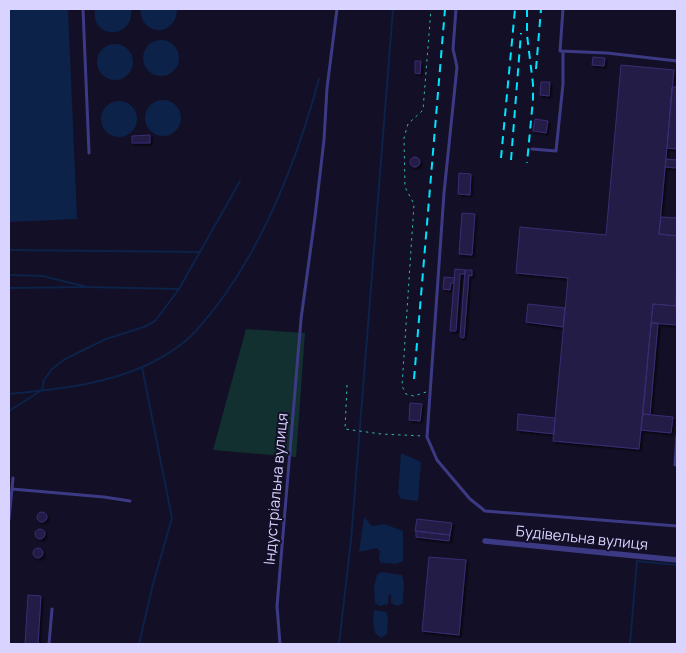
<svg xmlns="http://www.w3.org/2000/svg" width="686" height="653" font-family="Manrope,sans-serif">
	<style>
		.green { fill: #12302f }
		.water { fill: #0c2248 }
		.lines { fill: none; stroke-linecap: round; stroke-linejoin: round }
		.stream { stroke: #0c2248; stroke-width: 2 }
		.building { fill: #241b47; stroke: #3b2d73; filter: url(#shadow) }
		.path { stroke: #2fb8b0; stroke-width: 1; stroke-dasharray: 2.5 4; stroke-linecap: butt }
		.service { stroke: #3d3a85; stroke-width: 3 }
		.minor { stroke: #3d3a85; stroke-width: 5.5 }
		.rail { stroke: #00e5ff; stroke-width: 2; stroke-dasharray: 8 6; stroke-linecap: butt }
		.labels { text-anchor: middle; stroke-width: 4; stroke-linejoin: round; paint-order: stroke }
		.street-label { font-size: 15px; fill: #d9d4ff; stroke: #130f26 }
	</style>
	<defs>
		<filter id="shadow"><feDropShadow dx="2" dy="2" stdDeviation="1" flood-color="#0009"/></filter>
	</defs>
	<rect width="100%" height="100%" fill="#130f26"/>
	<path class="green" d="M246,329L305,333L296,457L213,450Z"/>
	<path class="water" d="M9,9H68L77,219L9,222Z
		M95,9H131C135,40 90,40 95,9Z
		M140,9H177C177,37 141,37 140,9Z
		M143 58a18 18 0 1 1 36 0a18 18 0 1 1-36 0Z
		M97 62a18 18 0 1 1 36 0a18 18 0 1 1-36 0Z
		M145 118a18 18 0 1 1 36 0a18 18 0 1 1-36 0Z
		M101 119a18 18 0 1 1 36 0a18 18 0 1 1-36 0Z
		M401,453L421,462L418,501L401,499L398,493Z
		M364,517L372,526L384,524L403,531V561L396,564L381,563L379,559L380,551L377,548L359,552Z
		M381,572L402,575L404,583L403,603L398,606L391,603V594H389L388,604L379,606L375,603L374,587L377,575Z
		M374,610L386,612L388,617L387,634L381,638L375,633L373,621Z"/>
	<g class="lines">
		<path class="stream" d="M9,250L200,252
			M9,275L43,276L87,287L179,289L240,181
			M9,288L85,287
			M9,394C56,389 105,385 149,364C165,356 182,346 195,332C257,264 295,167 319,79
			M9,411L42,390L44,380L52,369L65,359L106,339L144,327L155,321L179,289
			M139,644L153,584L172,518L142,367
			M339,644L351,540L393,9
			M630,644L637,561L677,565"/>
	</g>
	<path class="building" d="M593,57L605,58L604,66L592,65Z
		M415,61H421L420,74L415,73Z
		M621,65L674,70L659,234L677,236L676,306L653,304L639,449L553,441L568,278L516,273L520,227L606,235Z
		M541,82H550L549,96L540,95Z
		M672,87H677V149L667,148Z
		M535,119L548,121L546,133L533,131Z
		M150,135V143H132V136Z
		M410 162a5 5 0 1 1 10 0a5 5 0 1 1-10 0Z
		M666,159L677,160V168L665,167Z
		M459,173L471,174L470,195L458,194Z
		M462,213L475,214L472,255L459,254Z
		M661,217L677,218V236L659,234Z
		M455,269L465,270V274H460L456,331H450Z
		M465,270H472V276L469,275L464,338L460,337Z
		M444,277L455,278L454,283H451L450,290L443,289Z
		M528,304L565,308L563,327L526,322Z
		M653,304L677,306V325L651,323Z
		M651,323H658L650,415L643,414Z
		M410,403L422,404L420,421L409,420Z
		M518,414L555,418L554,434L517,430Z
		M643,414L673,417L671,433L641,430Z
		M37 517a5 5 0 1 1 10 0a5 5 0 1 1-10 0Z
		M417,519L452,523L450,535L415,531Z
		M35 534a5 5 0 1 1 10 0a5 5 0 1 1-10 0Z
		M416,531L450,535L449,541L416,537Z
		M33 553a5 5 0 1 1 10 0a5 5 0 1 1-10 0Z
		M429,557L466,560L459,635L422,631Z
		M28,595L41,596L38,644H25Z"/>
	<g class="lines">
		<path class="path" d="M347,385L345,429L381,434L423,436
			M426,392L414,396L406,394L402,386L414,204L405,187L404,138L408,124L423,110L431,9"/>
		<path class="service" d="M83,9L89,153
			M456,9L453,49L457,67L444,193L427,437L437,460L470,499L485,511L677,526
			M563,9L560,51L607,53L677,61
			M532,149L556,151L563,84V51
			M675,465L677,436
			M12,489L104,497L130,501
			M9,519L13,478
			M49,644L52,609
			M280,644L277,606L301,319L315,217L324,140L327,88L337,9"/>
		<path class="minor" d="M485,541L677,560"/>
		<path class="rail" d="M527,9V35L533,84V99L527,163
			M536,69L541,9
			M501,158L515,9
			M511,160L521,33
			M414,379L445,9"/>
	</g>
	<g class="labels">
		<g class="street-label">
			<text transform="translate(276 489) rotate(-85)" y="5">Індустріальна вулиця</text>
			<text transform="translate(582 538) rotate(6)" y="5">Будівельна вулиця</text>
		</g>
	</g>
	<rect width="686" height="653" fill="none" stroke="#d9d4ff" stroke-width="20"/>
</svg>
